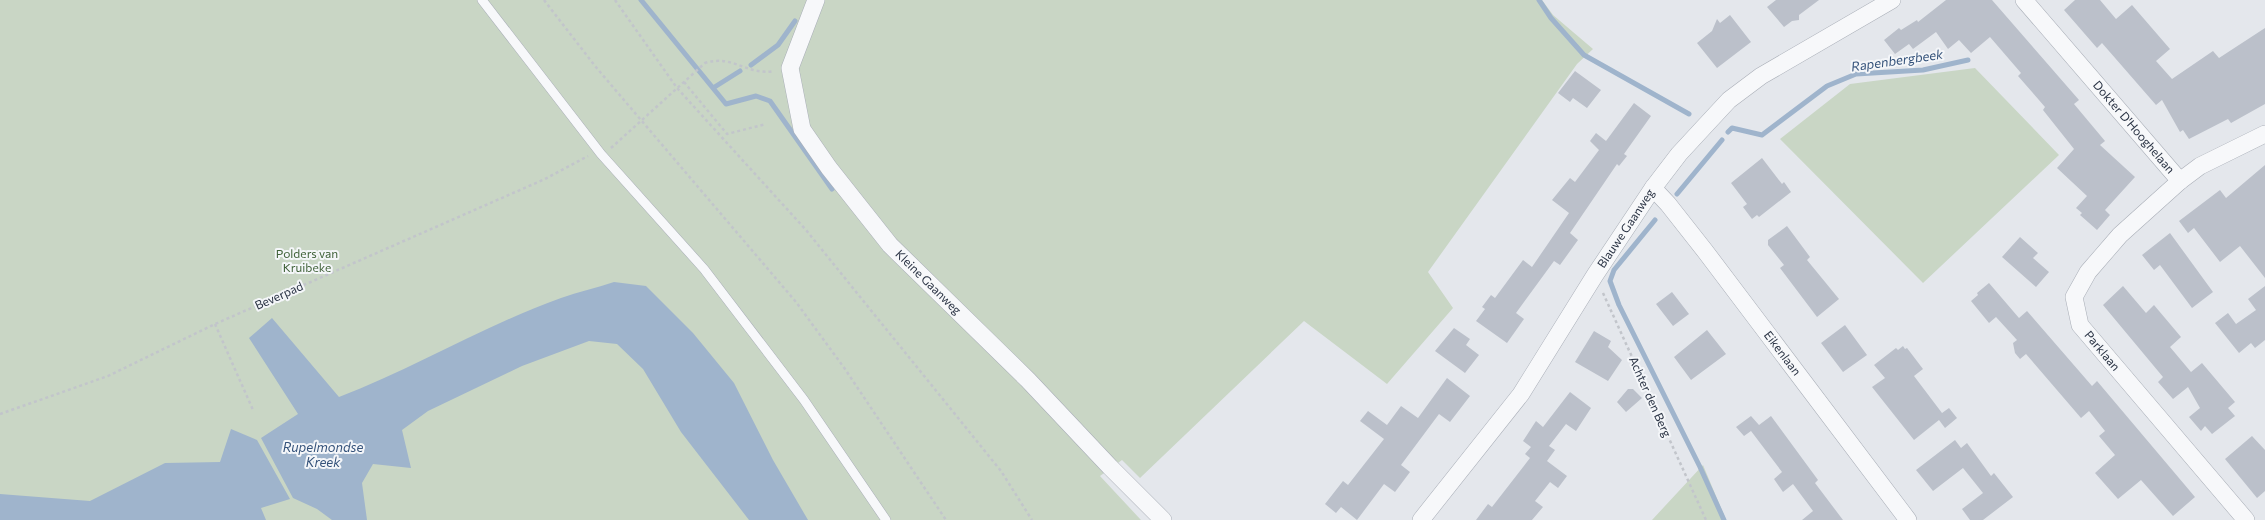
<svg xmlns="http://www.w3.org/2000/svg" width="2265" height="520" font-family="Commissioner,sans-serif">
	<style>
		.green { fill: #c9d6c5 }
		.water { fill: #9fb4cc }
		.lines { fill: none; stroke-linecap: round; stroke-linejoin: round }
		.stream { stroke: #9fb4cc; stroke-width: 5 }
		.building { fill: #bbc0ca }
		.service-casing { stroke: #a9aeb7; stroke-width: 10 }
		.minor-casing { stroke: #a9aeb7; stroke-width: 18 }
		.path { stroke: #c2c5cb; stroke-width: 2.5; stroke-dasharray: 3 3; stroke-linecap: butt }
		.service { stroke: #f7f8fa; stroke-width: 9 }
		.minor { stroke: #f7f8fa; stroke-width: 17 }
		.labels { text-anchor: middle; stroke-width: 4; stroke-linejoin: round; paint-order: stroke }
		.street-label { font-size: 12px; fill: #2b3445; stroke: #f4f6f9 }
		.park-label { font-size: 12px; fill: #3f6138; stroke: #f4f6f9 }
		.water-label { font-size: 13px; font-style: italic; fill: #34527a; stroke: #f4f6f9 }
	</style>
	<rect width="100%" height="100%" fill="#e4e7ec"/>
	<path class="green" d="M0,0H1542L1553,15L1593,49L1577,64L1428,272L1453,308L1387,384L1304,321L1140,478L1122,460L1100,476L1141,520H0Z
		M1975,68L2059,155L1923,283L1780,139L1850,84Z
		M1703,465L1726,520H1652Z"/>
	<path class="water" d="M614,282L646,286L693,333L734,383L773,460L808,520H749L681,432L643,369L617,344L589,341L522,366L428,411L402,430L411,468L373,464L362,483L367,520H332L317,509L293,498L261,438L298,414L249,338L272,318L339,397C415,368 485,325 561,298C578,292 596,288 614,282Z
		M231,429L257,440L290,499L261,508L266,520H0V494L90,501L165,463L220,462Z"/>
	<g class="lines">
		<path class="stream" d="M641,0L726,104L756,96L770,101L832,189
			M1539,0L1551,18L1584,55L1689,114
			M751,65L778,45L795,21
			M713,88L740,71
			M1728,132L1732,128L1762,135L1827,86L1856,74L1923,70L1968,60
			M1677,194L1722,140
			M1655,220L1614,270L1610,281L1619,305L1700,467L1724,520"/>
	</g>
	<path class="building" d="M1776,0H1819L1799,15V20L1792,21L1784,27L1767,7Z
		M1946,0H1992L2079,100L2074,104L2105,141L2100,145L2135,177L2105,210L2110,215L2097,230L2080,215L2082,213L2076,208L2087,196L2057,168L2074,149L2043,110L2045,107L2018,76L2021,73L1990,37L1971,53L1959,40L1948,49L1936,32L1913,49L1909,44L1895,54L1884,40L1899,28L1901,30L1917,20L1918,22Z
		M2075,0H2100L2116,19L2132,5L2170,49L2156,61L2172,79L2213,51L2219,58L2265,28V104L2231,123L2228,119L2189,139L2183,130L2180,132L2162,100L2156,105L2102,43L2097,48L2064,10Z
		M1730,15L1751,42L1717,68L1697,43L1712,31L1717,19L1720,23Z
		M1575,71L1601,90L1587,108L1573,98L1570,102L1558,93Z
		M1634,103L1651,116L1624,154L1627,156L1619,166L1617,164L1570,233L1578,240L1560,265L1554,261L1516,313L1524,319L1507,343L1476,321L1485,309L1482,307L1491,295L1495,298L1523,260L1532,267L1569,213L1552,200L1570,178L1575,182L1599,150L1590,141L1596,133L1606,141Z
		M1762,158L1782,184L1784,182L1791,192L1759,217L1757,215L1752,219L1743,207L1747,204L1731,183Z
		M2265,165V278L2240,246L2220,262L2194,228L2188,233L2179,221L2220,190L2226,198Z
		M1787,226L1810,257L1807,260L1839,299L1817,317L1780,268L1784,265L1768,245V240Z
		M2170,233L2213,292L2192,308L2160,265L2154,270L2142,255Z
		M2020,237L2038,253L2033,258L2049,272L2036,287L2002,257Z
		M1989,283L2019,318L2027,311L2092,386L2097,381L2195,497L2173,516L2141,480L2118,499L2095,473L2115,455L2099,436L2105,431L2089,411L2081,418L2026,354L2020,359L2015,353L2013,343L2017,340L1996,317L1989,323L1971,301L1978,295L1977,293Z
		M2123,286L2146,313L2154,305L2181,337L2170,347L2191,372L2202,363L2235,402L2228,408L2235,416L2212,434L2205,426L2201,431L2189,417L2200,408L2188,387L2173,399L2158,382L2163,377L2103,305Z
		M2265,286V340L2255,348L2251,343L2239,353L2215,323L2228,313L2236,324L2256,310L2248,299Z
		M1672,292L1689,314L1673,326L1656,304Z
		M1845,325L1867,355L1843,372L1821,343Z
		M1454,328L1470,339L1466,345L1479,355L1465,373L1435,351Z
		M1707,330L1726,354L1691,380L1674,357Z
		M1594,331L1611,341L1608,347L1622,360L1608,381L1575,362Z
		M1903,346L1905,349L1907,348L1923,369L1914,376L1942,413L1949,408L1957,418L1945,428L1939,420L1914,440L1872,387L1885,378L1874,365L1896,348L1898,350Z
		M1447,378L1470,396L1450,422L1439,414L1401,465L1410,472L1395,492L1384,484L1357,520L1341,507L1336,513L1325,504L1343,481L1348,485L1384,439L1360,421L1368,411L1387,425L1401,406L1418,418Z
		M1628,389H1633L1642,398L1626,412L1617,402Z
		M1570,392L1591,408L1576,431L1566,424L1549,446L1555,450L1547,461L1567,476L1558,488L1550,482L1535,501L1543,507L1532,520H1476L1488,504L1492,507L1530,458L1525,454L1531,447L1523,441L1536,421L1543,427Z
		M1751,416L1759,425L1771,416L1818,480L1815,483L1843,520H1802L1813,511L1793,484L1783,492L1774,479L1782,472L1751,431L1744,436L1736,427Z
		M2252,436L2265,450V491L2257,498L2225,459Z
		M1955,440L1961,448L1967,443L1991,476L1994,473L2013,497L1983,520H1970L1962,509L1983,493L1963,468L1933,491L1916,470Z"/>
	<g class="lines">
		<g class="service-casing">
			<path id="service" d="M482,0L601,154L704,269L804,400L886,520"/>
		</g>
		<g class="minor-casing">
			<g id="minor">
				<path id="s1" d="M816,0L790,68L802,129L829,168L890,245L1028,380L1110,467L1163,520"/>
				<path id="s2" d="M2024,0L2180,181"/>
				<path id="s3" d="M1653,188L1668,204L1705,251L1908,520"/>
				<path id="s4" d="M1421,520L1521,394L1595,275L1653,188L1679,154L1703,128L1729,100L1761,76L1892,0"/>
				<path d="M2246,520L2080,325L2074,297L2088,272L2120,235L2180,181L2200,166L2265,134"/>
			</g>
		</g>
		<path class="path" d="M544,0L595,66L796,302L845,369L946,520
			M615,0L677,88L806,230L1001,471L1032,520
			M684,82L727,134L766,124
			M611,148L705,63C733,54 747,76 774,71
			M1603,293L1706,520
			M215,324L253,410
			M0,414L108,376L215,324L545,179L588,156"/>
		<use href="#service" class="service"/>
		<use href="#minor" class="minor"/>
	</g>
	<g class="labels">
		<g class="street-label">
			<text dy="4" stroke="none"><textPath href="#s2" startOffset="168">Dokter D'Hooghelaan</textPath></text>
			<text dy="4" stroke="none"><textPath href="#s4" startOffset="357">Blauwe Gaanweg</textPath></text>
			<text dy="4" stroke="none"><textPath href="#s1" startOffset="334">Kleine Gaanweg</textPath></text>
			<text transform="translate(279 296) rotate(-24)" y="4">Beverpad</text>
			<text transform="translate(2102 351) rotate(50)" y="4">Parklaan</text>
			<text dy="4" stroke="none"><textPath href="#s3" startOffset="210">Eikenlaan</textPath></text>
			<text transform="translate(1650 397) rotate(66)" y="4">Achter den Berg</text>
		</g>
		<g class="park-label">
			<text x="307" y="258">Polders van<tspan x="307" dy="14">Kruibeke</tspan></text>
		</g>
		<g class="water-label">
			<text transform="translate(1897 60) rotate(-8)" y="5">Rapenbergbeek</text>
			<text x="323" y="452">Rupelmondse<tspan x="323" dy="15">Kreek</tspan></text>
		</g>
	</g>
</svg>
